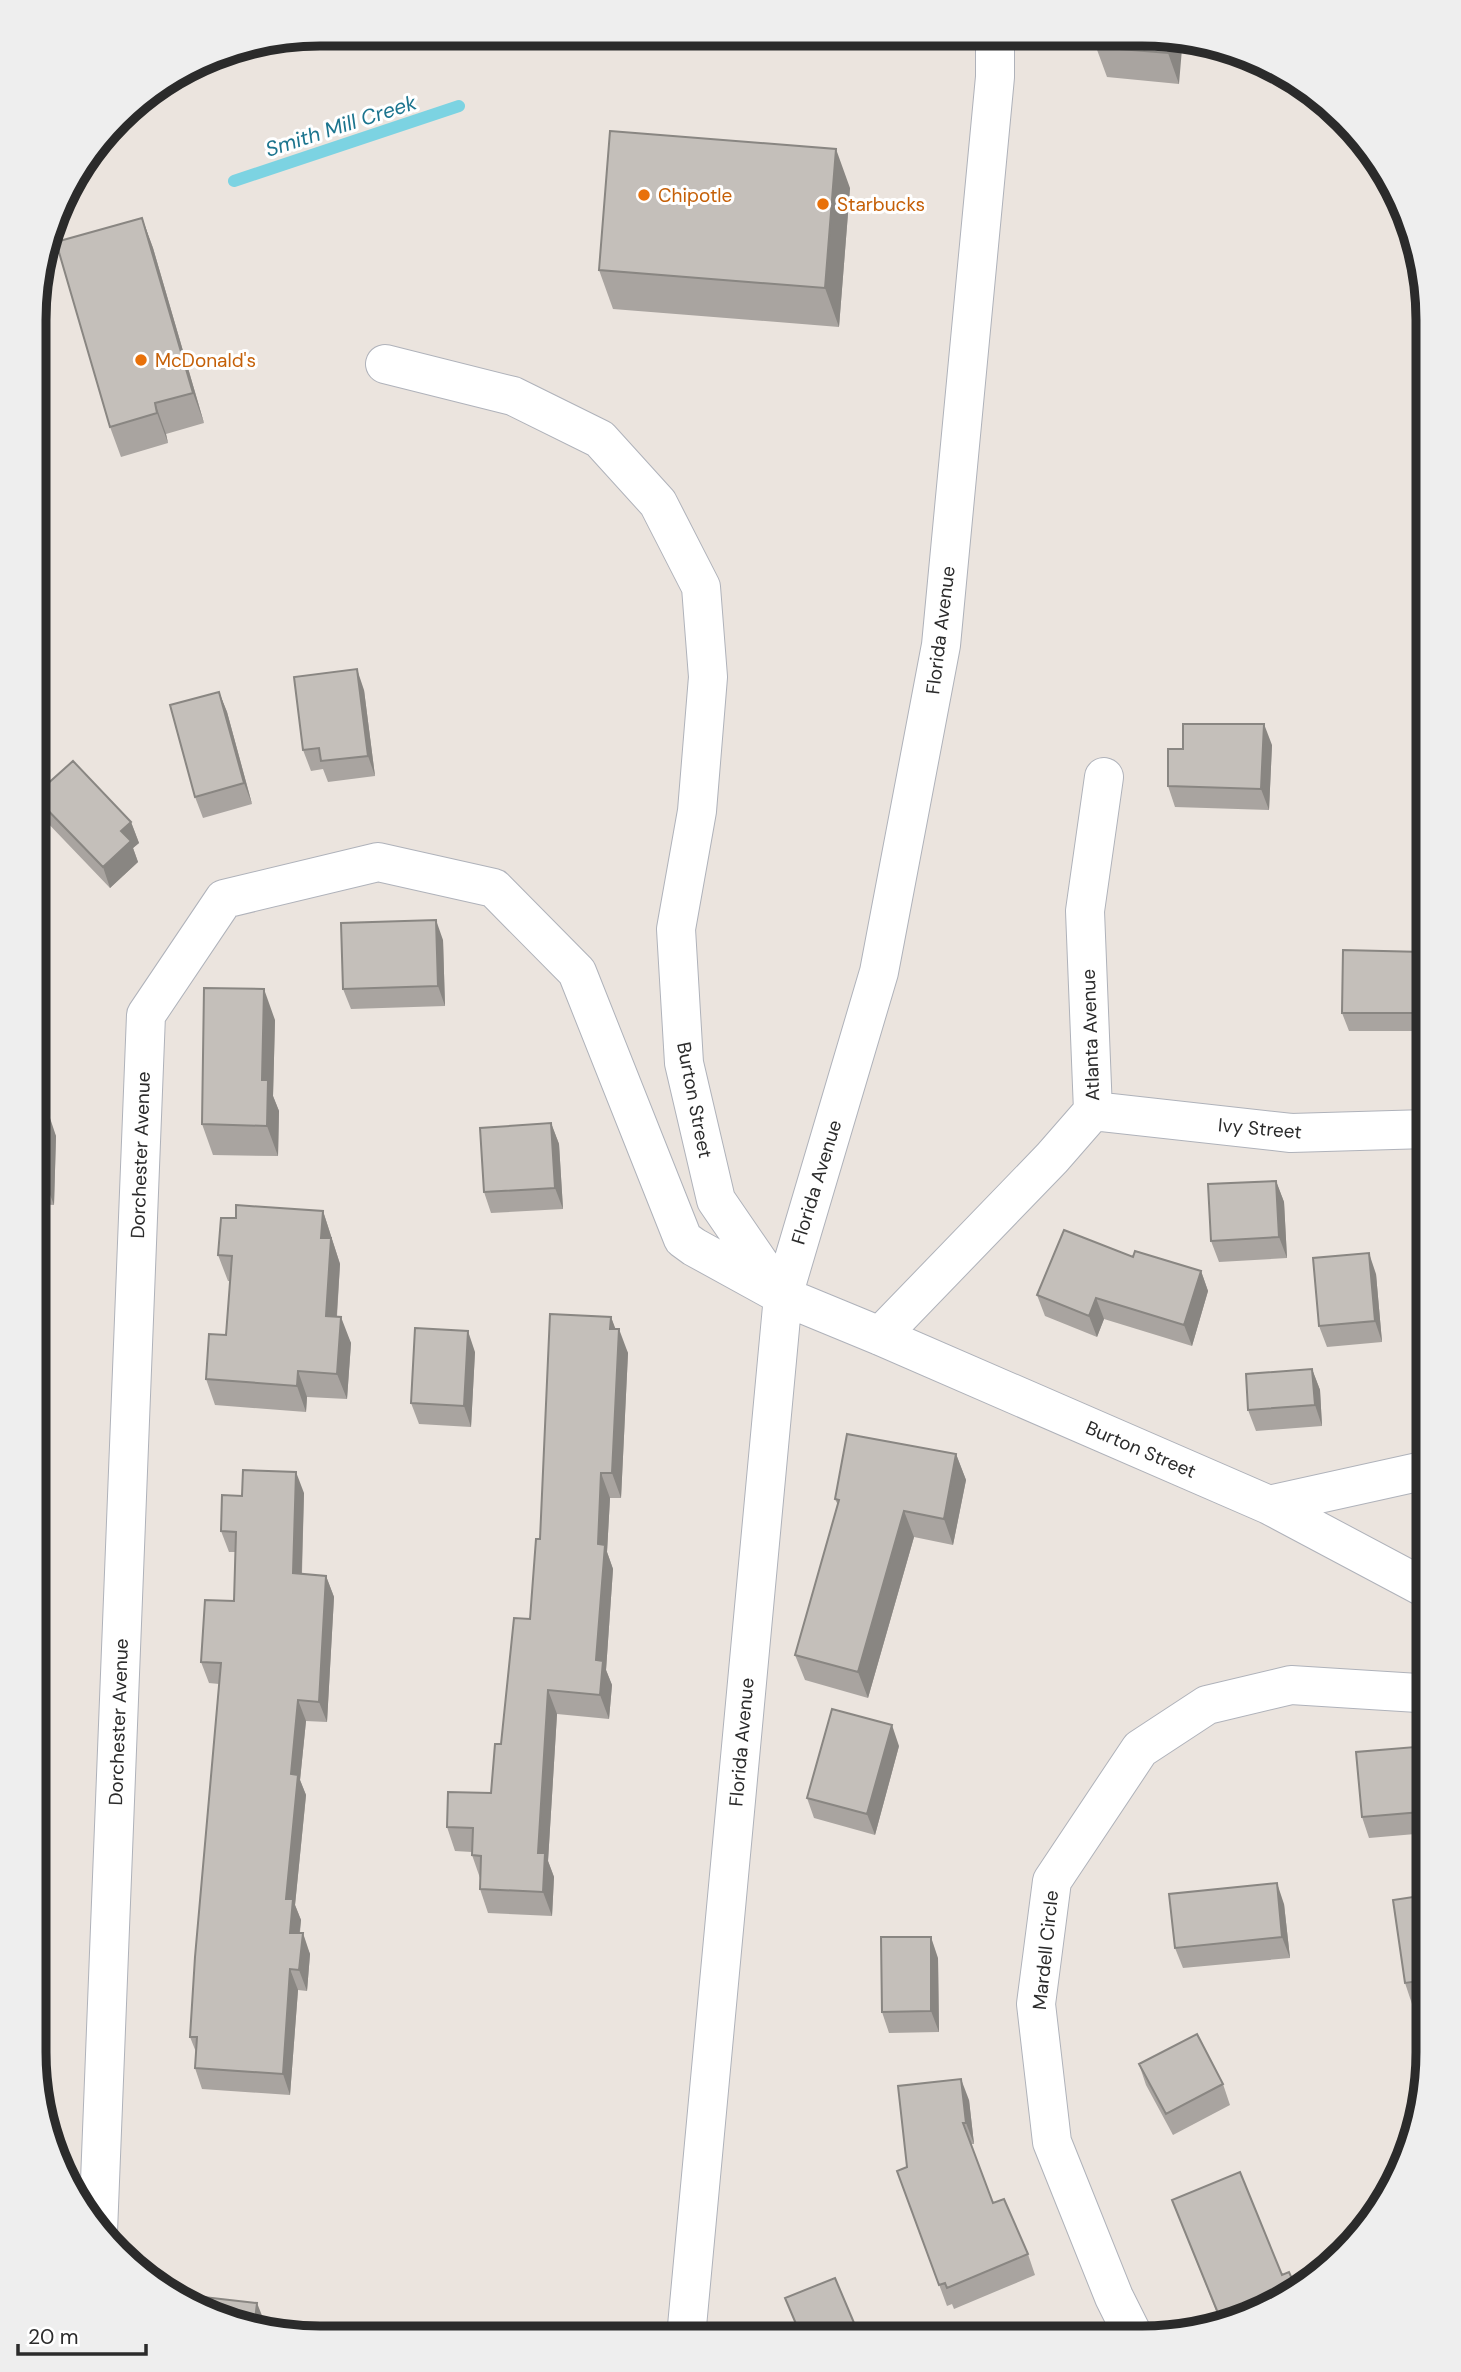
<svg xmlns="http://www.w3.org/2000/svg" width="1461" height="2372" font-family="'DM Sans',sans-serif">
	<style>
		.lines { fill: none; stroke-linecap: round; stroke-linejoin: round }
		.stream { stroke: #7cd3e2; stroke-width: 12 }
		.minor-casing { stroke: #afb2ba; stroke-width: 40 }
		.minor { stroke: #fff; stroke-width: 38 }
		.wall { fill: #a9a4a0 }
		.shaded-wall { fill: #898682 }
		.building { fill: #c4bfba; stroke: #898682; stroke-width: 2 }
		.food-dot { fill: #e8710a; stroke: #fff; stroke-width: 2.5 }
		.labels { text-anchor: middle; stroke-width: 6; stroke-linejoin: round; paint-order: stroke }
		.food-label { font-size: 19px; fill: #c56008; stroke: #fff; text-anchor: start }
		.street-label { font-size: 19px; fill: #2b2b2b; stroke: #fff }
		.water-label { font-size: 21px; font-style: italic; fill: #1b748e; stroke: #fff }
		.rim { fill: none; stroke: #2b2b2b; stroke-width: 9 }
	</style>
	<rect width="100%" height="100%" fill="#ebe4de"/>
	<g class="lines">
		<path class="stream" d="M234,181L459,106"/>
		<g class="minor-casing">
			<path id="minor" d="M385,364L513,396L600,439L658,503L701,587L708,677L697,811L676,929L684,1063L716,1200L777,1289
				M1093,1111L1291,1133L1427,1129
				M880,1336L1052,1158L1093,1111L1085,911L1104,777
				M1269,1505L1427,1470
				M98,2232L146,1015L224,899L378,862L494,888L577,972L683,1239L694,1247L783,1296L880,1336L1269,1505L1427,1589
				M686,2337L783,1296L879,972L941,645L995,77V35
				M1135,2339L1114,2297L1052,2142L1036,2004L1052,1881L1140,1749L1207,1705L1291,1685L1418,1693L1427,1698"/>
		</g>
		<use href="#minor" class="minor"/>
	</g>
	<path class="wall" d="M1179,36V84L1107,77L1096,47Z
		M850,188L839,327L613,309L599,270Z
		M142,218L153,248L204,423L166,434L168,443L121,457L110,427Z
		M364,690L375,776L328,782L323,769L311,771L303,750Z
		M219,692L227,712L252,804L203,818L195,797Z
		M1272,745L1269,810L1175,807L1168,786L1183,749Z
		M35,795L131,822L139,843L133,848L138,862L110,888L42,817L35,798Z
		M443,940L445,1006L351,1009L343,989Z
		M1423,952L1426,959H1428L1427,1031H1349L1342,1013Z
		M35,1003H41L49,1024L44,1115L56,1136L54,1205L34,1204Z
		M275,1020L273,1096L279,1111L278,1156L213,1155L202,1124Z
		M551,1123L559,1144L563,1209L491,1213L484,1192Z
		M1276,1181L1284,1202L1287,1258L1219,1262L1211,1241Z
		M323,1211L340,1264L337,1317L351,1343L347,1399L307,1397L306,1412L215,1405L206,1379L226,1335L230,1281H228L218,1255L236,1218Z
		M1133,1257L1201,1271L1208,1291L1192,1346L1104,1319L1097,1337L1045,1316L1037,1295Z
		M1376,1274L1382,1342L1327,1347L1319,1326Z
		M34,1290L42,1311V1392H34Z
		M611,1317L615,1329L628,1353L621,1498H610L607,1552L613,1569L606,1670L612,1685L609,1719L557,1714L548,1861L554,1877L552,1916L488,1913L480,1889V1878L472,1855V1852L455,1851L447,1827L491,1793L501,1744L530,1619L540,1539Z
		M475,1352L471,1427L419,1424L411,1403Z
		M1312,1369L1320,1390L1322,1426L1256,1431L1248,1410Z
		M956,1454L966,1480L953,1545L914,1537L868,1698L805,1680L795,1655L838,1505L835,1499Z
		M304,1493L302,1574L326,1576L334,1597L327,1722L306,1721L300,1780L306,1795L295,1905L301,1920L300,1933L310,1954L307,1991L298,1990L290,2095L202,2089L195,2068L196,2052L190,2037L219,1684L209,1683L201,1662L234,1601L235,1552H229L221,1531L242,1496Z
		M899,1746L875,1835L814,1818L807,1798Z
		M1415,1747L1419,1758L1427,1757V1833L1369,1838L1362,1817Z
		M1427,1895V2002L1412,2004L1405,1983Z
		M1284,1904L1290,1958L1183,1968L1175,1948Z
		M33,1926L39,1941L38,1993L43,2009L42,2052H33Z
		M938,1958L939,2032L889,2033L882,2012Z
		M1139,2064L1223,2084L1230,2105L1173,2135L1146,2085Z
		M969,2100L974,2144H971L993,2203L1028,2254L1035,2275L954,2309L952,2304L947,2306L897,2171L907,2167Z
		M1172,2200L1282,2275L1251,2317L1221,2323Z
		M835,2278L860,2338H801L785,2298Z"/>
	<path class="shaded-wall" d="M1170,36L1183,37L1179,84L1168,53Z
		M836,149L850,188L839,327L825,288Z
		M142,218L153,248L204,423L193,393Z
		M155,403L166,434L168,443L157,413Z
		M357,669L364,690L375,776L368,756Z
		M219,692L227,712L252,804L244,783Z
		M1264,724L1272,745L1269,810L1261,789Z
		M131,822L139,843L133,848L138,862L110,888L103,867L121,831Z
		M436,920L443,940L445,1006L438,986Z
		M264,989L275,1020L273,1096L279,1111L278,1156L267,1126L262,1080Z
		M41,1003L49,1024L44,1135L36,1114Z
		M49,1115L56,1136L54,1205L46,1184Z
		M551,1123L559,1144L563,1209L555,1188Z
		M1276,1181L1284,1202L1287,1258L1279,1237Z
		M323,1211L340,1264L335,1342L326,1316L321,1238Z
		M1369,1253L1376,1274L1382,1342L1375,1321Z
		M1201,1271L1208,1291L1192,1346L1184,1325Z
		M35,1290L42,1311V1392L34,1372Z
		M1096,1298L1104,1319L1097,1337L1089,1316Z
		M341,1317L351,1343L347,1399L337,1374Z
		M611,1317L619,1338V1329L628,1353L621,1498L612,1473Z
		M468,1331L475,1352L471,1427L464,1406Z
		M1312,1369L1320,1390L1322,1426L1315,1405Z
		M298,1371L307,1397L306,1412L297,1386Z
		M956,1454L966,1480L953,1545L944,1519Z
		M296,1472L304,1493L301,1594L293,1573Z
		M601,1473L610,1498L607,1552L613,1569L606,1670L612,1685L609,1719L600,1695L596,1660L598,1544Z
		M904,1511L914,1537L868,1698L858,1672Z
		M326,1576L334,1597L327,1722L319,1702Z
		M34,1598L39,1611L35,1704L40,1716L33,1867Z
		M548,1690L557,1714L548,1861L554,1877L552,1916L543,1892L538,1853Z
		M298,1700L306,1721L300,1780L306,1795L295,1905L301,1920L297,1954L290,1933L286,1899L291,1774Z
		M892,1725L899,1746L875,1835L867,1814Z
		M1420,1794L1427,1814V1829L1421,1812Z
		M1277,1883L1284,1904L1290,1958L1282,1937Z
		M33,1926L39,1941L38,1993L43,2009L42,2052L34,2032Z
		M303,1933L310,1954L307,1991L299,1970Z
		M931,1937L938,1958L939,2032L931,2011Z
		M290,1969L298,1990L290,2095L283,2074Z
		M961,2079L969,2100L974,2144L966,2123Z
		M257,2303L265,2323L264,2331L254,2329Z"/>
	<path class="building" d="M1097,36H1170L1168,53L1096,47Z
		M610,131L836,149L825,288L599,270Z
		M142,218L193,393L155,403L157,413L110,427L56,242Z
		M357,669L368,756L321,761L319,748L303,750L294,677Z
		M219,692L244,783L195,797L170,705Z
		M1183,724H1264L1261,789L1168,786V749H1183Z
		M73,761L131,822L121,831L131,841L103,867L35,797V795Z
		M436,920L438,986L343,989L341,923Z
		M1343,950L1423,952V960L1428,959L1427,1013H1342Z
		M204,988L264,989L262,1080H268L267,1126L202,1124Z
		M35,1003H41L36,1114L49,1115L46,1184L34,1183Z
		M551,1123L555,1188L484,1192L480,1128Z
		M1276,1181L1279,1237L1211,1241L1208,1184Z
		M236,1205L323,1211L321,1238H331L326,1316L341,1317L337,1374L298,1371L297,1386L206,1379L209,1334L226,1335L232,1256L218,1255L221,1218H236Z
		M1064,1230L1133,1257L1135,1251L1201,1271L1184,1325L1096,1298L1089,1316L1037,1295Z
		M1369,1253L1375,1321L1319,1326L1313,1258Z
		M34,1290H35L34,1369Z
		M550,1314L611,1317L610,1329H619L612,1473H601L598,1544L605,1545L596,1660L603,1661L600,1695L548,1690L538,1853H545L543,1892L480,1889L481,1856L472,1855L473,1828L447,1827L448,1792L491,1793L495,1744H501L514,1618L530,1619L536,1539H540Z
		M415,1328L468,1331L464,1406L411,1403Z
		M1312,1369L1315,1405L1248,1410L1246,1374Z
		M847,1434L956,1454L944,1519L904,1511L858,1672L795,1655L839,1500L835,1499Z
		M243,1470L296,1472L293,1573L326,1576L319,1702L298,1700L291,1774L298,1775L286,1899H293L290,1933H303L299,1970L290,1969L283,2074L195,2068L197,2037H190L195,1957L221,1663L201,1662L205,1600L234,1601L236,1532L221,1531L222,1495L242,1496Z
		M832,1709L892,1725L867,1814L807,1798Z
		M1415,1747V1758L1427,1757V1793L1420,1794L1421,1812L1362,1817L1356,1752Z
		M1277,1883L1282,1937L1175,1948L1169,1894Z
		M1427,1895V1980L1405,1983L1393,1900Z
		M881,1937H931V2011L882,2012Z
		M33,1988H36L34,2032H33Z
		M1197,2034L1223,2084L1166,2114L1139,2064Z
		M961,2079L966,2123H963L993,2203L1004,2199L1028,2254L947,2288L945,2283L939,2285L897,2171L907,2167L898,2086Z
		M1240,2172L1282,2275L1289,2272L1297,2290L1251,2317L1222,2323L1172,2200Z
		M835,2278L860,2337L857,2338H802L785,2298Z
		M177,2294L257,2303L254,2329L210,2317L177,2298Z"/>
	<g class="food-dot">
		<circle cx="644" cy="195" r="7"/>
		<circle cx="823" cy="204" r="7"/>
		<circle cx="141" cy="360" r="7"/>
	</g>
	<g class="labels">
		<g class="food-label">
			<text x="658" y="202">Chipotle</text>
			<text x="837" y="211">Starbucks</text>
			<text x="155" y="367">McDonald's</text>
		</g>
		<g class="street-label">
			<text transform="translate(940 630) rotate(-83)" y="7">Florida Avenue</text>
			<text transform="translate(1090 1035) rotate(-92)" y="7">Atlanta Avenue</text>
			<text transform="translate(695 1100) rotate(79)" y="7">Burton Street</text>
			<text transform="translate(1260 1128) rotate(5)" y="7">Ivy Street</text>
			<text transform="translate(140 1155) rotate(-88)" y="7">Dorchester Avenue</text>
			<text transform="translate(816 1182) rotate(-73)" y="7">Florida Avenue</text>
			<text transform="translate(1141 1449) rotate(23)" y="7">Burton Street</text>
			<text transform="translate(118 1722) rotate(-88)" y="7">Dorchester Avenue</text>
			<text transform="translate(741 1742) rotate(-85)" y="7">Florida Avenue</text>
			<text transform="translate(1045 1950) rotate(-84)" y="7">Mardell Circle</text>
		</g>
		<g class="water-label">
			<text transform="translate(341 126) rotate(-18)" y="7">Smith Mill Creek</text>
		</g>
	</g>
	<path d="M0 0H1461V2372H0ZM320 46H1142A274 274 0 0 1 1416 320V2052A274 274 0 0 1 1142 2326H320A274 274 0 0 1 46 2052V320A274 274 0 0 1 320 46Z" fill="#eee" fill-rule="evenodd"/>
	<path class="rim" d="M320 46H1142A274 274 0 0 1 1416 320V2052A274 274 0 0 1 1142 2326H320A274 274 0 0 1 46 2052V320A274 274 0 0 1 320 46Z"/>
	<path d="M18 2344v10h128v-10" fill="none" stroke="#2b2b2b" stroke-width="3.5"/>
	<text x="28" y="2344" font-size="21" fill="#2b2b2b" stroke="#ffffff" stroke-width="5" paint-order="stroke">20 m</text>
</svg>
